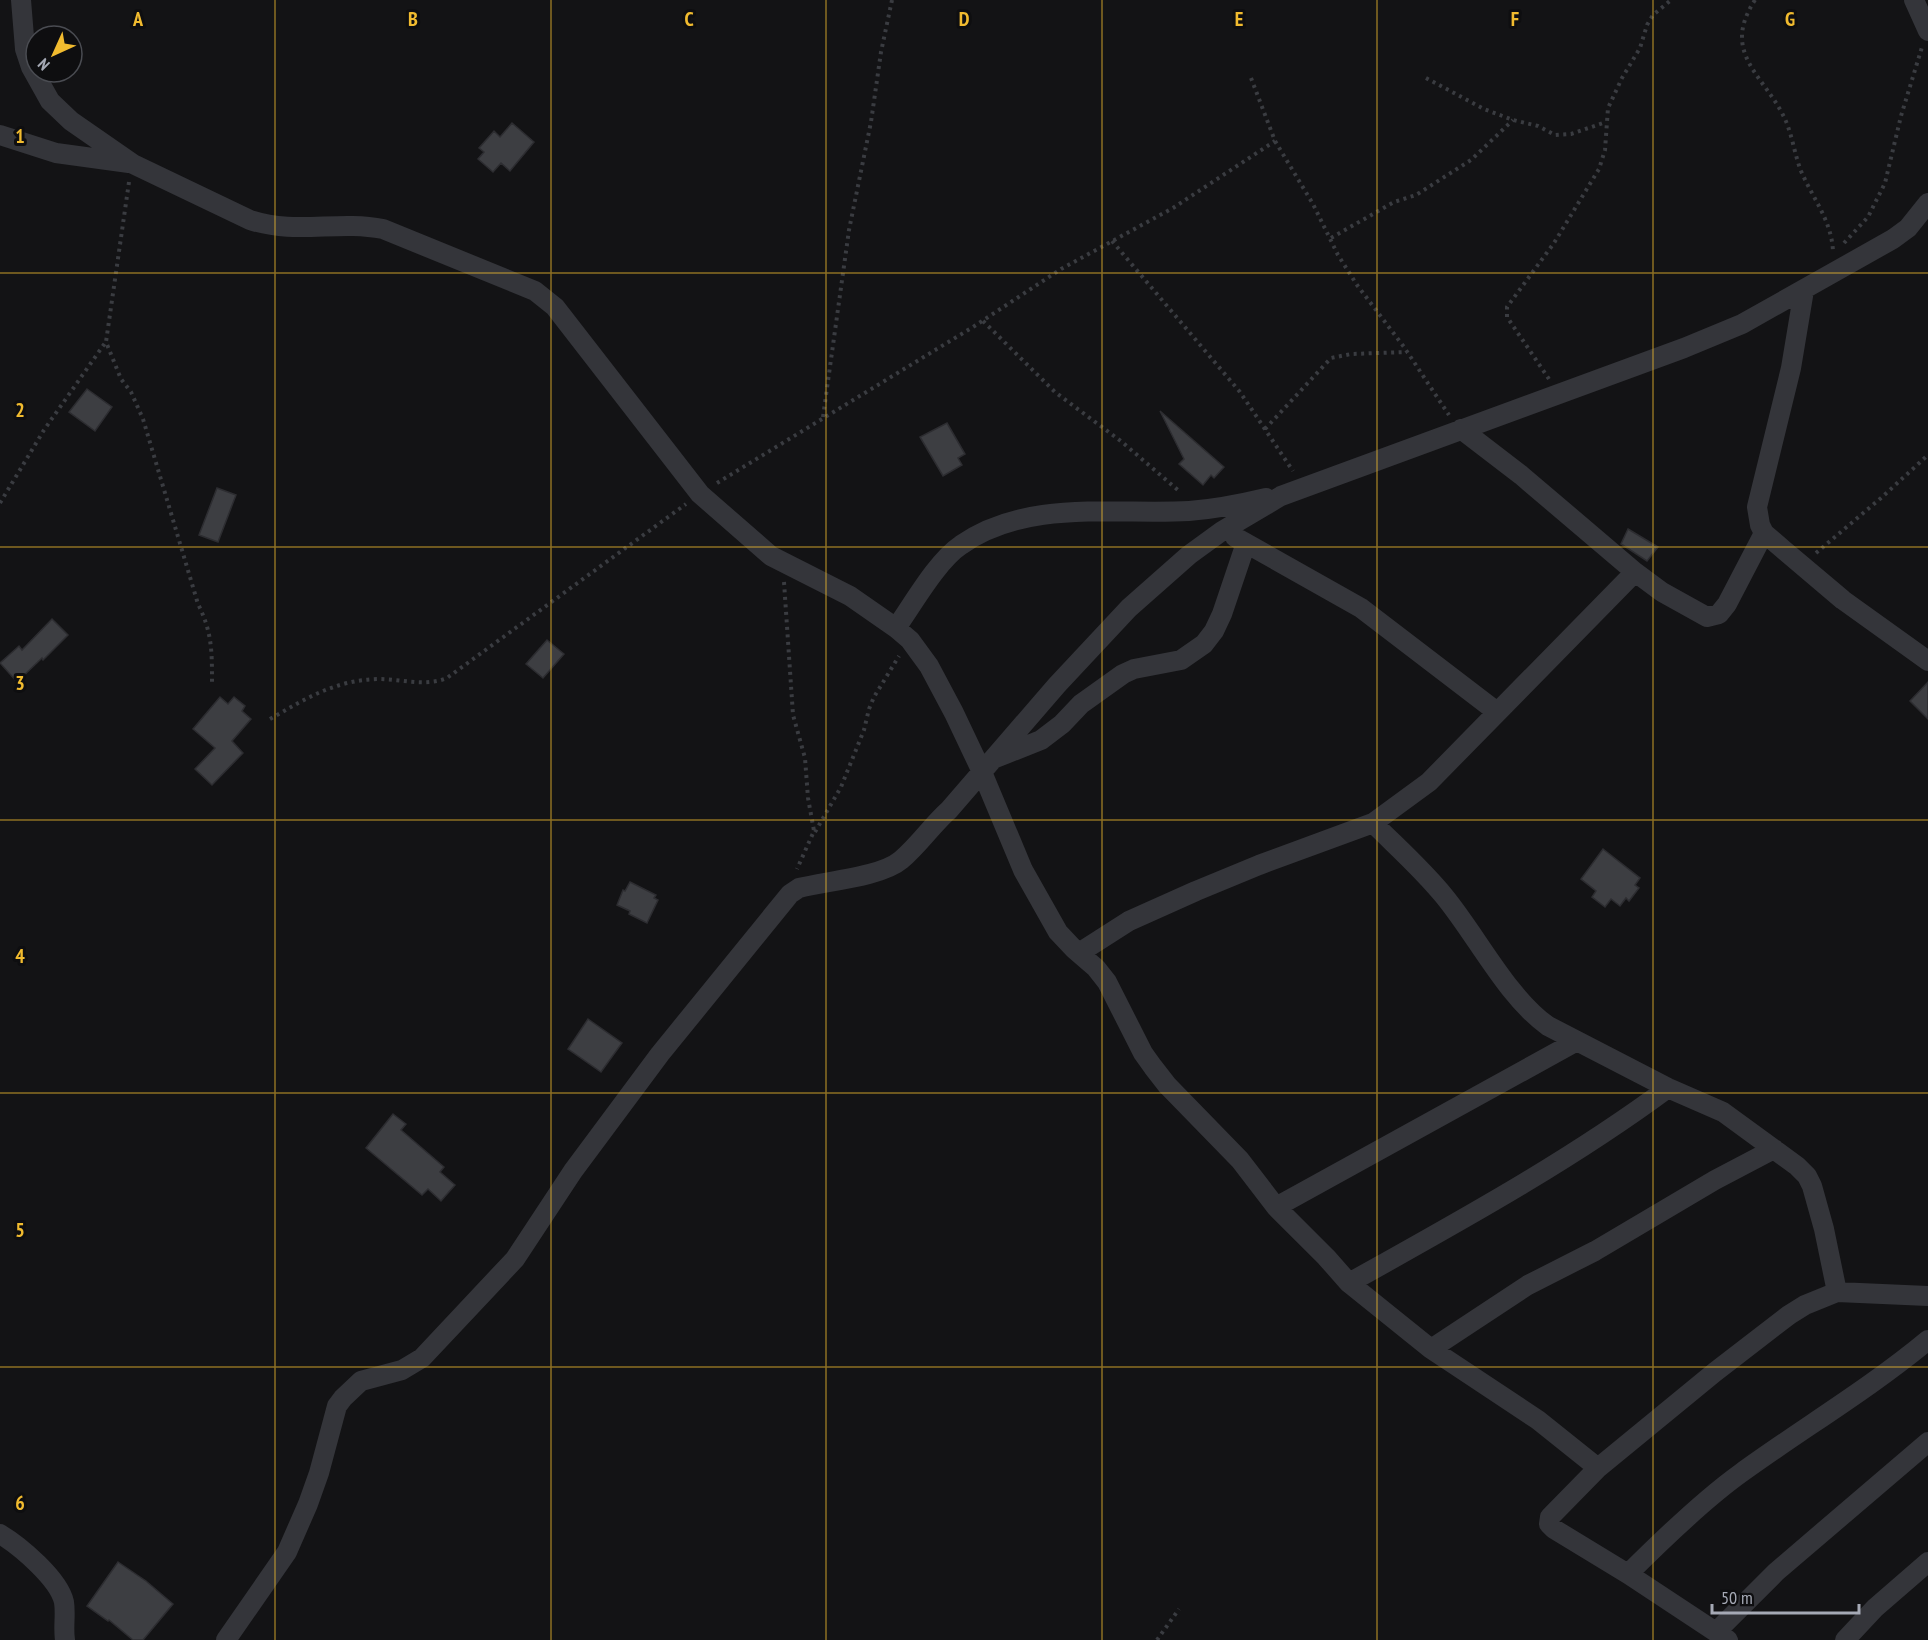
<svg xmlns="http://www.w3.org/2000/svg" width="1928" height="1640" font-family="'PT Sans Narrow',sans-serif">
	<style>
		.building { fill: #3d3e42; stroke: #2d2d31; stroke-width: 1.5 }
		.lines { fill: none; stroke-linecap: round; stroke-linejoin: round }
		.path { stroke: #3a3c41; stroke-width: 4; stroke-dasharray: 3 4.5; stroke-linecap: butt }
		.minor { stroke: #34353a; stroke-width: 20 }
		.grid { fill: none; stroke: #f1bb2f; stroke-width: 1.5; stroke-opacity: 0.55 }
		.grid-label { font-size: 20px; text-anchor: middle; font-weight: bold; fill: #f1bb2f; stroke: #0e0e10; stroke-width: 6; stroke-linejoin: round; paint-order: stroke }
	</style>
	<rect width="100%" height="100%" fill="#131315"/>
	<path class="building" d="M512,123L534,142L510,171L501,163L493,172L478,159L484,152L479,148L494,131L500,137Z
		M87,389L112,407L95,431L69,412Z
		M1160,411L1224,467L1214,478L1211,475L1203,485L1179,464L1184,459Z
		M947,423L965,454L958,458L962,465L943,476L920,437Z
		M217,488L236,495L218,542L199,535Z
		M1628,529L1658,547L1647,561L1621,544Z
		M52,619L68,635L43,660L42,658L17,682L0,663L19,646L22,650Z
		M547,640L564,654L543,678L526,664Z
		M1928,682V719L1910,701Z
		M220,697L228,704L234,697L245,706L242,711L251,719L232,741L243,753L212,785L195,769L215,748L193,729Z
		M1603,849L1640,878L1635,885L1639,888L1629,901L1626,898L1620,906L1611,899L1605,907L1592,897L1596,891L1581,879Z
		M630,882L656,895L654,898L658,900L647,923L629,914L630,911L617,905L623,890L625,891Z
		M588,1019L622,1043L601,1072L568,1049Z
		M393,1114L406,1124L401,1130L444,1167L440,1172L455,1185L441,1201L428,1189L422,1195L366,1148Z
		M118,1562L146,1581L173,1604L143,1640H133L109,1620L108,1621L87,1606Z"/>
	<g class="lines">
		<path class="path" d="M1755,0C1721,52 1762,74 1783,115C1792,132 1794,153 1801,171C1813,199 1832,221 1833,252
			M1251,78L1275,141L1313,204L1338,255L1357,285L1404,347L1449,415
			M1426,78L1484,109L1513,120L1538,126L1555,135L1571,134L1606,122
			M129,182L106,342L121,379L131,392L143,419L198,604C212,632 212,651 212,682
			M1331,238L1394,202L1416,195L1471,160L1513,120
			M1112,241L1240,392L1293,471
			M1844,243L1868,217L1885,183L1901,116L1922,47
			M983,321L1055,392L1122,442L1179,491
			M1549,379L1507,317V307L1554,243L1599,169L1605,150L1608,108L1622,78L1640,48L1647,25L1653,15L1671,0
			M823,417L849,230L871,122L881,52L892,0
			M1265,429L1331,358L1351,354L1407,352
			M717,483L973,327L1061,269L1173,208L1275,141
			M0,503L44,430L105,343
			M1816,553L1881,498L1928,455
			M784,582L793,715L805,758L808,798L814,831L797,869
			M270,719C305,699 335,680 378,679C401,679 425,687 447,678L686,504
			M815,832L841,787L864,730L869,709L874,697L899,656
			M1157,1640L1179,1609"/>
		<path class="minor" d="M21,0L25,49L31,67L50,101L71,121L133,164L250,220C296,235 337,220 383,229L535,291L555,307L700,494L771,556L850,596L896,628L910,640L929,666L954,713L982,772L1023,870L1058,932L1074,949L1096,968L1107,982L1143,1053L1153,1067L1167,1085L1240,1160L1276,1207L1326,1257L1349,1283L1431,1349L1538,1420L1598,1468L1715,1372L1789,1315L1805,1305L1837,1292L1928,1296
			M1914,0L1928,31
			M0,135L56,153L129,163
			M1804,290L1791,368L1757,507L1760,525L1764,533L1785,551L1843,600L1928,661
			M1461,429L1521,475L1635,572L1662,592L1707,617L1719,614L1727,604L1764,533
			M1235,537L1361,608L1497,712
			M896,628C913,604 937,561 961,545C1026,499 1115,515 1189,511C1216,509 1241,504 1266,498
			M993,759L1041,740L1062,724L1081,704L1123,674L1134,669L1181,660L1204,644L1214,631L1222,614L1246,543
			M1373,823L1429,782L1635,572
			M1079,953L1129,921L1196,891L1259,865L1373,823C1397,847 1423,870 1444,896C1477,936 1507,997 1548,1026L1668,1088L1723,1112L1797,1166L1807,1176L1812,1186L1824,1229L1837,1292
			M1276,1207L1577,1041
			M1349,1283C1458,1222 1568,1162 1668,1088
			M1431,1349L1528,1285L1595,1251L1715,1180L1774,1149
			M1598,1468L1550,1517L1549,1524L1554,1529L1628,1574L1728,1640
			M0,1534C20,1546 59,1579 64,1602C66,1615 63,1627 65,1640
			M1628,1574C1662,1540 1702,1501 1741,1473C1803,1428 1869,1389 1928,1340
			M1716,1632L1776,1572L1928,1442
			M226,1640L287,1552L308,1504L319,1473L337,1406L343,1398L361,1381L402,1370L422,1358L515,1259L573,1171L660,1054L790,894L799,888C826,881 881,877 901,860C919,845 932,825 949,810L1057,685L1129,608L1189,555L1222,531L1281,496L1684,348L1742,324L1893,239L1908,228L1928,203
			M1845,1640L1875,1608L1928,1562"/>
	</g>
	<path class="grid" d="M275,0V1640M551,0V1640M826,0V1640M1102,0V1640M1377,0V1640M1653,0V1640M0,273H1928M0,547H1928M0,820H1928M0,1093H1928M0,1367H1928"/>
	<g class="grid-label">
		<text x="138" y="26">A</text>
		<text x="413" y="26">B</text>
		<text x="689" y="26">C</text>
		<text x="964" y="26">D</text>
		<text x="1239" y="26">E</text>
		<text x="1515" y="26">F</text>
		<text x="1790" y="26">G</text>
		<text x="20" y="143">1</text>
		<text x="20" y="417">2</text>
		<text x="20" y="690">3</text>
		<text x="20" y="963">4</text>
		<text x="20" y="1237">5</text>
		<text x="20" y="1510">6</text>
	</g>
	<g transform="translate(54 54) rotate(225)"><circle r="28" fill="#0e0e10" stroke="#4a4c52" stroke-width="1.5"/>
	<path d="M0-4.5L10 22L0 15L-10 22Z" fill="#f1bb2f"/>
	<text y="-9" font-size="16" font-weight="bold" text-anchor="middle" fill="#a5a9b5">N</text>
	</g>
	<path d="M1712 1604v9h147v-9" fill="none" stroke="#a5a9b5" stroke-width="3"/>
	<text x="1721" y="1604" font-size="18" fill="#a5a9b5" stroke="#0e0e10" stroke-width="4.5" paint-order="stroke">50 m</text>
</svg>
